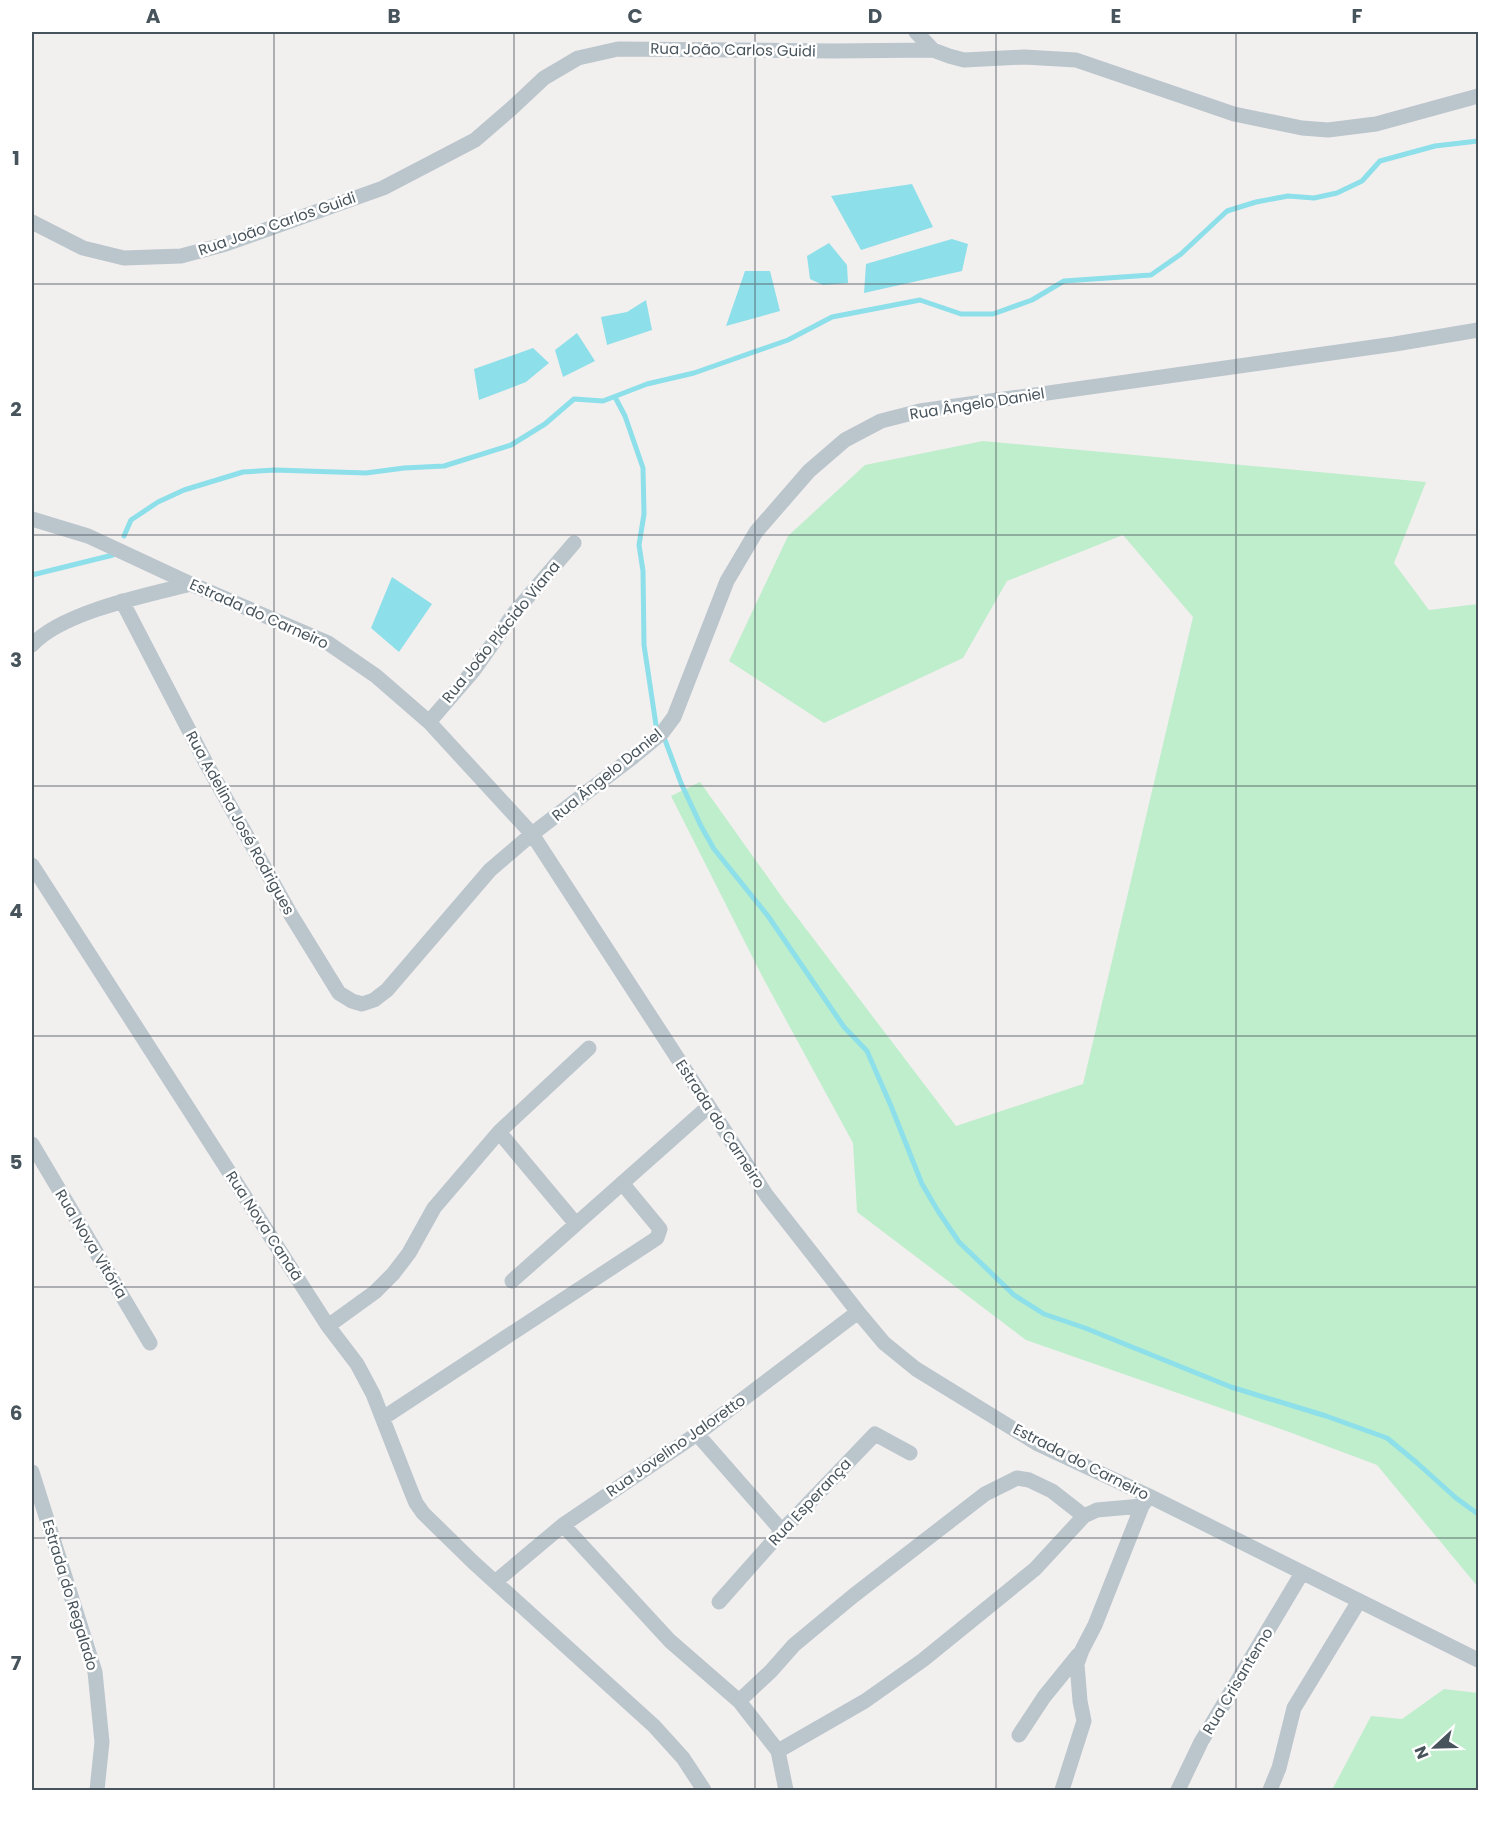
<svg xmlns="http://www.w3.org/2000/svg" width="1510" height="1822" font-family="Poppins,sans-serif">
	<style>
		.green { fill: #bfeecc }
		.water { fill: #8ddfe9 }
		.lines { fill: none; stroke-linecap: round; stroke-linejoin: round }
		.stream { stroke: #8ddfe9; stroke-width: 5 }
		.street { stroke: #bbc5cc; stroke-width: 15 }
		.grid { fill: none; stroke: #48545c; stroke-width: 1.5; stroke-opacity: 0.55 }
		.labels { text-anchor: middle; stroke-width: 5; stroke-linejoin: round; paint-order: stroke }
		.street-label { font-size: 15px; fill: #48545c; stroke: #fff }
		.neatline { fill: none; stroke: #48545c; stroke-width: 2 }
		.grid-label { font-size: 20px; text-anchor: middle; font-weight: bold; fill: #48545c }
	</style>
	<rect width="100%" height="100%" fill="#f2efef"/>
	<path class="green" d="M983,441L1426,482L1394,563L1429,610L1478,604V1587L1377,1465L1289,1432L1026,1340L857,1212L853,1143L762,976L671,796L700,782L784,900L956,1126L1083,1084L1193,617L1123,535L1007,581L963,658L824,723L729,661L788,536L865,465Z
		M1444,1689L1478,1693V1790H1332L1371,1716L1402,1719Z"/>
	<path class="water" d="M912,184L933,227L861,250L831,196Z
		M952,239L968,244L962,271L864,293L866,264Z
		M829,243L847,265L848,283L823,285L810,279L807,256Z
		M745,271H770L780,311L726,326Z
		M646,300L652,330L607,345L601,317L627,312Z
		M577,333L595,361L563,377L555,350Z
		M533,348L549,363L526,382L479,400L474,369Z
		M392,577L432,604L399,652L371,628Z"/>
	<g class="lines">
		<path class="stream" d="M615,397L625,416L643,468L644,514L639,545L643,571L644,645L656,725
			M124,536L131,520L158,502L184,490L243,472L275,470L366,473L404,468L444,466L511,445L545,424L574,399L603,401L647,384L694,373L788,340L832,317L920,300L961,314H993L1032,300L1064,281L1151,275L1181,254L1227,211L1256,202L1288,196L1314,198L1337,193L1362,181L1380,161L1435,146L1478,141
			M32,575L113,555
			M665,740L681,783L701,826L714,849L768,916L844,1027L867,1051L891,1106L922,1184L938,1211L959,1242L1014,1295L1044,1314L1085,1328L1231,1387L1326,1416L1387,1438L1416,1462L1456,1498L1478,1514"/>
		<path class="street" d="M916,32L933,50
			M32,222L83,248L124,258L181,256L226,244L383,188L475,140L512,108L544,78L578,58L618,49L834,51L933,50L949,56L964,60L1024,57L1076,60L1234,114L1302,128L1328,130L1376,124L1478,96
			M32,519L88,536L191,584L328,643L376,676L429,722L532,834L767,1196L858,1312L884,1343L916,1369L1038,1444L1149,1496L1478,1660
			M122,601L206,763L291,915L339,993L352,1001L362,1004L374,1000L387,990L490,870L532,834L633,757L662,733L674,717L727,581L756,532L809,471L845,440L881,421L920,411L1395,344L1478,330
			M32,645C62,612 147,595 191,584
			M429,722L474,670L515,612L574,543
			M32,865L328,1326L357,1364L373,1394L411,1491L416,1503L423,1513L473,1562L654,1726L683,1758L704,1790
			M499,1132L576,1224
			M32,1144L150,1343
			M512,1281L708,1107
			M328,1326L375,1292L393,1274L409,1253L434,1208L499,1132L589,1048
			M383,1418L657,1238L660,1229L622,1183
			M697,1434L782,1531
			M32,1472L95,1672L102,1742L97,1790
			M563,1525L670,1641L739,1701L778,1751L786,1790
			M495,1582L563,1525L697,1434L858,1312
			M719,1602L782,1531L875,1434L910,1453
			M739,1701L771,1671L794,1645L853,1596L985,1494L1017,1478L1029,1480L1052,1491L1084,1516
			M1019,1735L1044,1697L1078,1655
			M778,1751L865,1701L923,1660L1035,1569L1084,1516L1097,1510L1142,1506L1149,1496
			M1062,1790L1084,1721L1080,1701L1077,1664L1082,1650L1095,1625L1142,1506
			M1178,1790L1201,1742L1302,1573
			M1270,1790L1279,1768L1294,1708L1359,1601"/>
	</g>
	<path class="grid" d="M274,32V1790M514,32V1790M755,32V1790M996,32V1790M1236,32V1790M32,284H1478M32,535H1478M32,786H1478M32,1036H1478M32,1287H1478M32,1538H1478"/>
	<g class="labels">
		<g class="street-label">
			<text transform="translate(733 50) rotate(1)" y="5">Rua João Carlos Guidi</text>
			<text transform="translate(277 224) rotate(-19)" y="5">Rua João Carlos Guidi</text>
			<text transform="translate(977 404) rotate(-9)" y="5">Rua Ângelo Daniel</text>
			<text transform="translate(259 614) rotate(24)" y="5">Estrada do Carneiro</text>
			<text transform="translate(501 632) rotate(-51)" y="5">Rua João Plácido Viana</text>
			<text transform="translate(607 775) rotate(-39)" y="5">Rua Ângelo Daniel</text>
			<text transform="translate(240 823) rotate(61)" y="5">Rua Adelina José Rodrigues</text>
			<text transform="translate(720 1124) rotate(57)" y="5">Estrada do Carneiro</text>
			<text transform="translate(264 1226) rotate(57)" y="5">Rua Nova Canaã</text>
			<text transform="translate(91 1244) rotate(59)" y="5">Rua Nova Vitória</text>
			<text transform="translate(676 1446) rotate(-35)" y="5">Rua Jovelino Jaloretto</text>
			<text transform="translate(1081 1462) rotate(27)" y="5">Estrada do Carneiro</text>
			<text transform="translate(810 1502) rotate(-47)" y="5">Rua Esperança</text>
			<text transform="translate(70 1595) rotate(73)" y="5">Estrada do Regalado</text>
			<text transform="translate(1238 1681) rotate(-59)" y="5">Rua Crisantemo</text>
		</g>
	</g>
	<rect width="1510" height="1822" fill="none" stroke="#ffffff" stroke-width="66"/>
	<g transform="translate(1435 1747) rotate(248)" stroke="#ffffff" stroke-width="4.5" paint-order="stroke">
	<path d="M0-4.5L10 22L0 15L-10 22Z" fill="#48545c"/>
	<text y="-9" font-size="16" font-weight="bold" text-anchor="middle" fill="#48545c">N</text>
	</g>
	<rect x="33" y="33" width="1444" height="1756" class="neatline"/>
	<g class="grid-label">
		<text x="153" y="23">A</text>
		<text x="394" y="23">B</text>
		<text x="635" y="23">C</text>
		<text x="875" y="23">D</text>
		<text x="1116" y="23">E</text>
		<text x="1357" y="23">F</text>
		<text x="16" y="165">1</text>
		<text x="16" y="416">2</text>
		<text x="16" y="667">3</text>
		<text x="16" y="918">4</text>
		<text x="16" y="1169">5</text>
		<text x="16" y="1420">6</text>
		<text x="16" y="1670">7</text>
	</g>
</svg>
